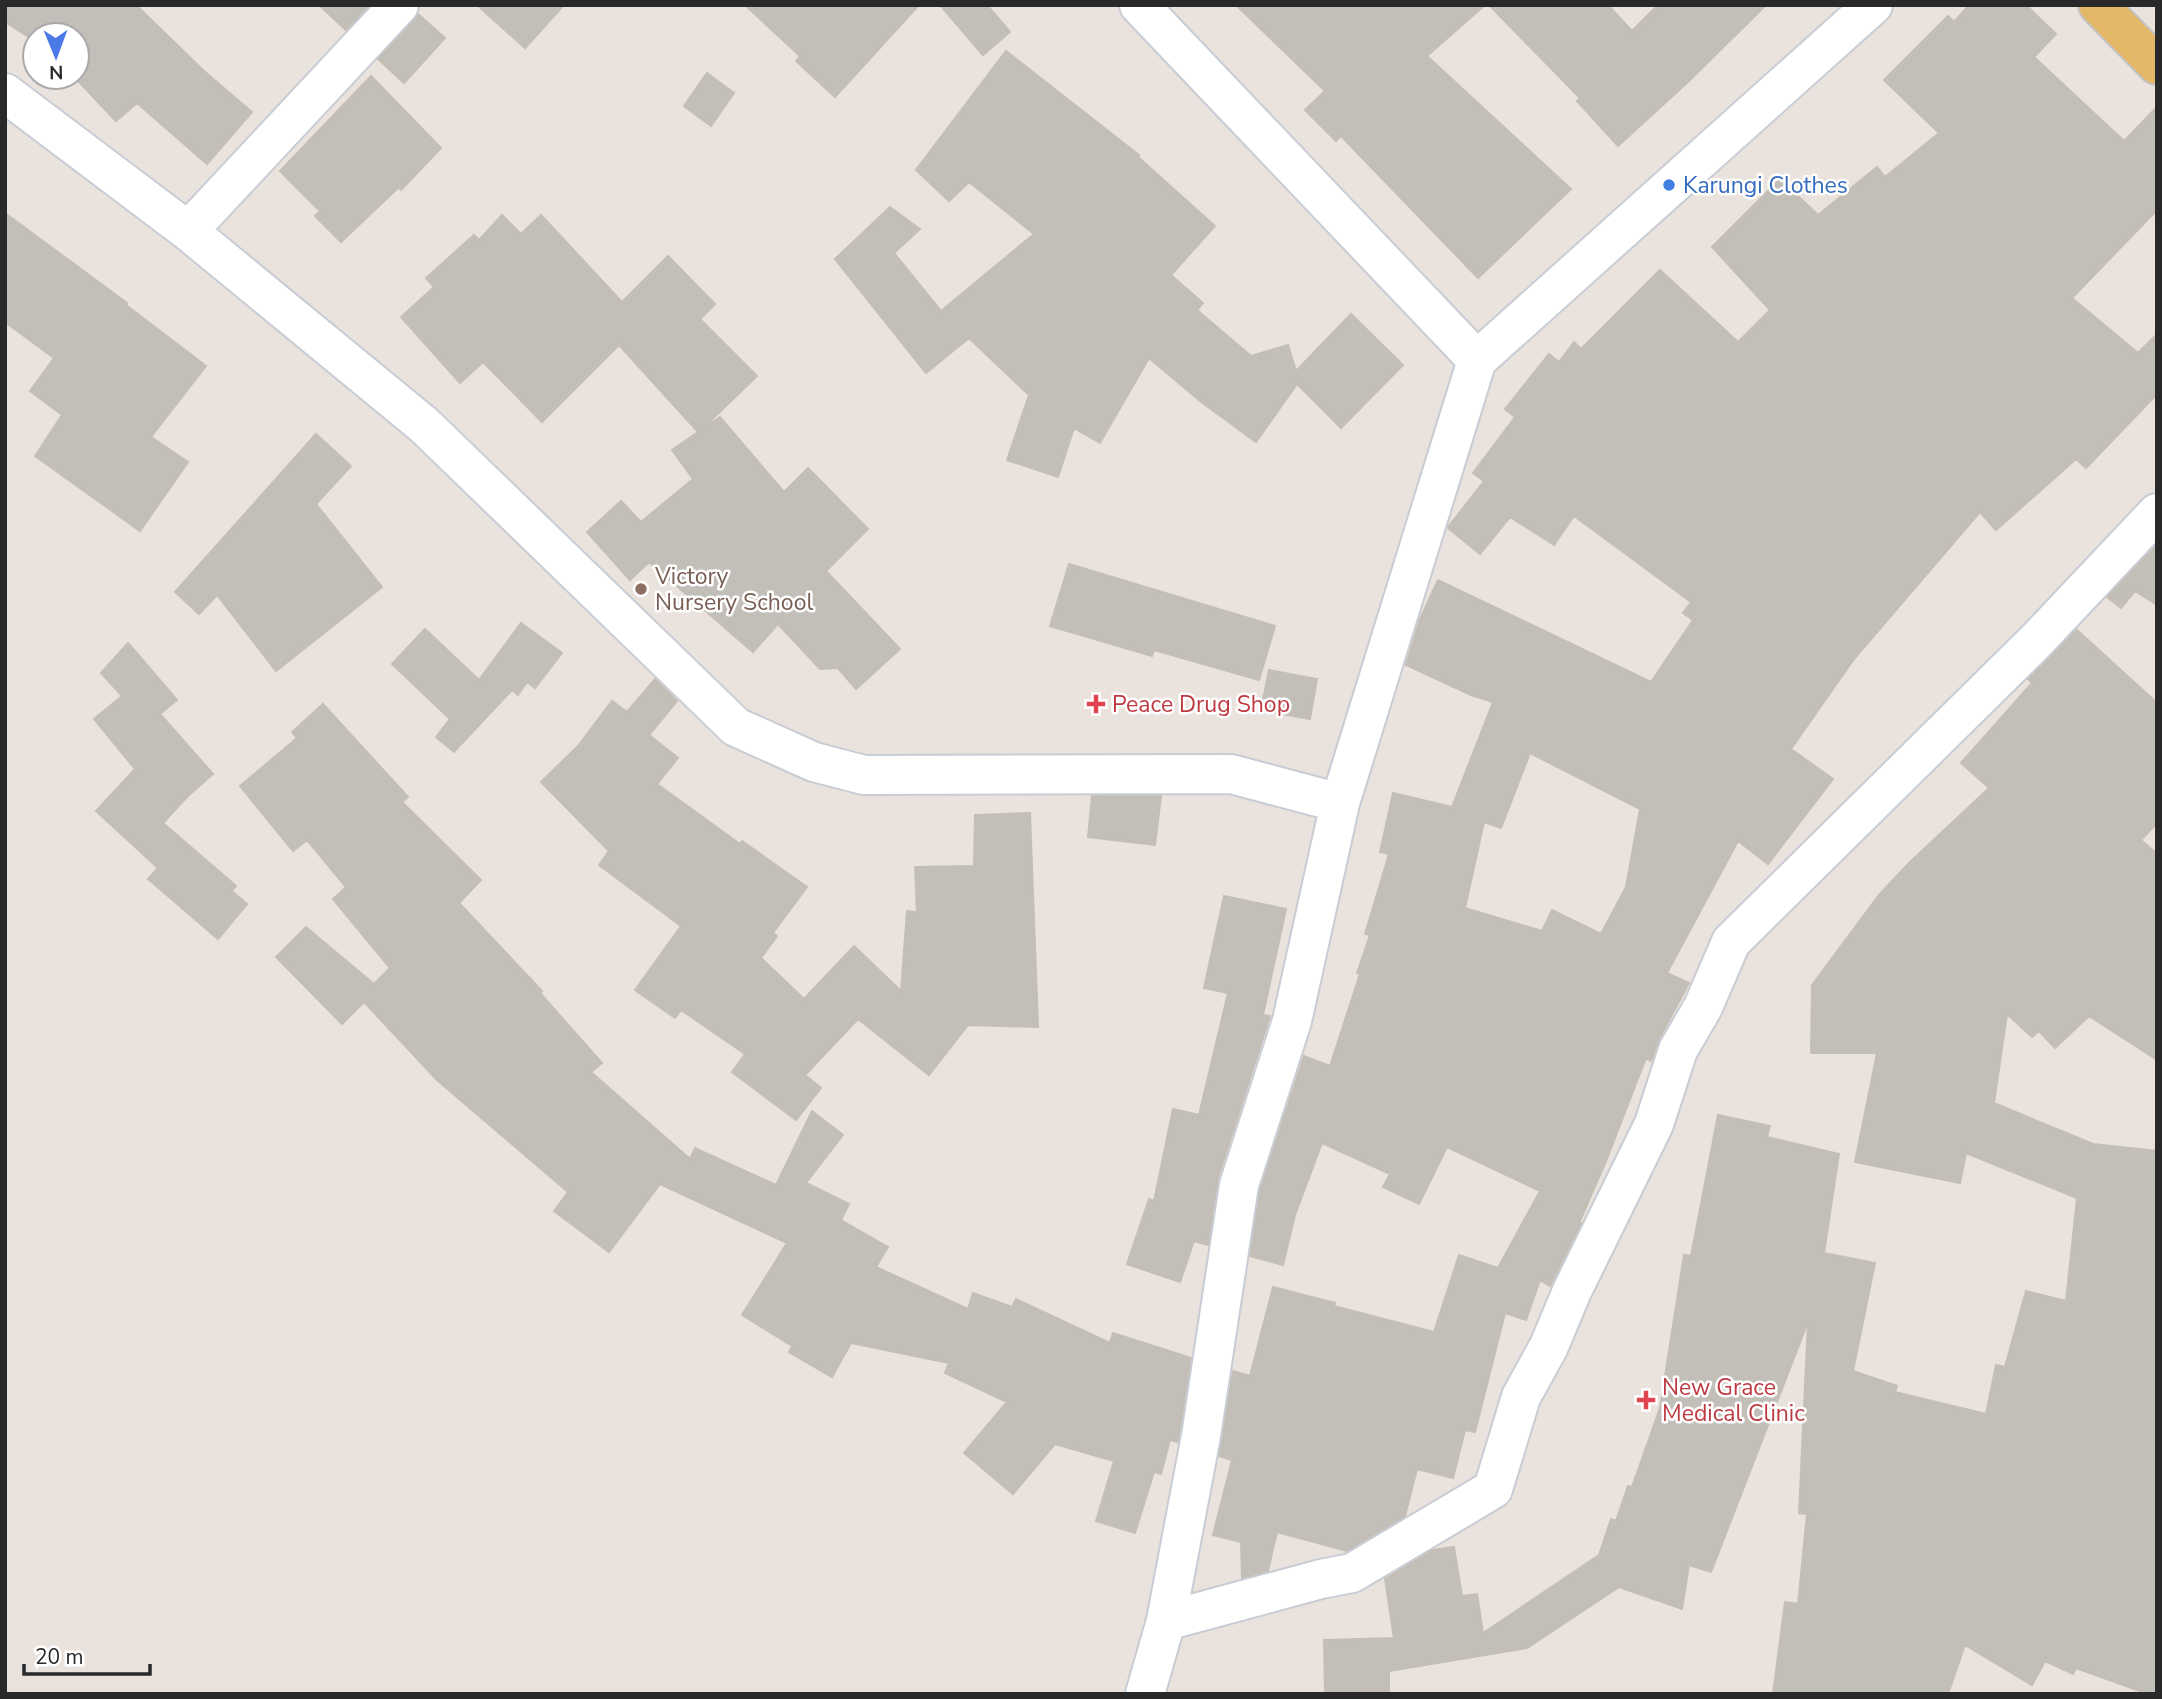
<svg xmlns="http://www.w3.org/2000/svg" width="2162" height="1699" font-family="'Nunito Sans',sans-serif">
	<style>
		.building { fill: #c2beb8; stroke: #c5beb6; stroke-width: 2; fill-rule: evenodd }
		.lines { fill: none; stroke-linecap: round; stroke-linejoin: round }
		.minor-casing { stroke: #c8ccd5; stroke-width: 42 }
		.primary-casing { stroke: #c3c3c3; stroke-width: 42 }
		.minor { stroke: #fff; stroke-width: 38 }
		.primary { stroke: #e3b868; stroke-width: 38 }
		.shop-dot { fill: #3f7fe0; stroke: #fff; stroke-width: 2.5 }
		.education-dot { fill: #8d6e63; stroke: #fff; stroke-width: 2.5 }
		.health-dot { fill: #e0444e; stroke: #fff; stroke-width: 2.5 }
		.labels { text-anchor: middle; stroke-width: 5; stroke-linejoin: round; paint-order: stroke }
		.shop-label { font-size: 23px; fill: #366cbe; stroke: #fff; text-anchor: start }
		.education-label { font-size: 23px; fill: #785e54; stroke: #fff; text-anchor: start }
		.health-label { font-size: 23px; fill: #be3a42; stroke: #fff; text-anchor: start }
	</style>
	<rect width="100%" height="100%" fill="#eae2dc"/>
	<path class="building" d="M5,5H136L204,71L252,112L207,164L137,103L116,121L78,81L85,74L77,69V35H35V41L5,22Z
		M319,5H369L346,30Z
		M477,5H564L525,48Z
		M745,5H919L835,97L796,61L800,56Z
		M940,5H987L1010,32L983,55Z
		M1236,5H1485L1427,56L1571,189L1478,278L1341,136L1336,141L1305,110L1325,91Z
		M1489,5H1608L1632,31L1658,5H1766L1689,81L1618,146L1577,101L1580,98Z
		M1969,5H2026L2056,34L2034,57L2124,141L2157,107V210L2072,298L2138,353L2157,334V394L2086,468L2076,459L1996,530L1980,512L1854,659L1791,749L1833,779L1768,864L1738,841L1667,973L1689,983L1659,1039L1651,1061L1646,1058L1606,1161L1579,1223H1581L1550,1286L1540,1280L1526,1320L1505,1313L1475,1432L1465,1430L1453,1478L1417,1469L1405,1516L1347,1551L1277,1532L1268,1571L1242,1578L1241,1542L1213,1535L1232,1460L1219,1456L1233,1371L1250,1376L1273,1287L1335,1303L1334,1306L1434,1332L1459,1255L1498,1268L1540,1191L1447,1147L1419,1204L1383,1187L1390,1174L1322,1143L1295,1215L1283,1265L1250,1256L1260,1190L1304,1056L1330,1066L1360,974L1357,973L1370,935L1365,934L1389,854L1380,852L1393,793L1452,807L1493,702L1471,695L1406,665L1420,619L1438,580L1651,682L1693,620L1683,613L1691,602L1574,516L1554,545L1510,517L1480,554L1448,528L1449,526L1484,481L1473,473L1515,417L1505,409L1549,354L1559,362L1574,342L1581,349L1660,270L1738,342L1770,310L1712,247L1780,179L1818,215L1877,167L1885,177L1939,133L1884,80L1948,16L1954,22ZM1530,753L1640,809L1626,887L1601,934L1552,910L1542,931L1465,908L1484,822L1501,828Z
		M418,14L445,38L404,83L378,59Z
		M1006,51L1139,155L1138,157L1215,226L1171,275L1203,303L1197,310L1251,356L1288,345L1296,371L1351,314L1403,365L1341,428L1297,384L1256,442L1200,401L1149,358L1100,443L1074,428L1058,477L1007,460L1029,395L969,338L926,373L835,259L890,207L920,229L894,253L941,311L1034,234L969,182L949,201L916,170Z
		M707,73L734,93L711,126L684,106Z
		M371,76L441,148L401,190L399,187L341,242L315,216L320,211L280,171Z
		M5,213L127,303L126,305L206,366L151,437L188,462L140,531L35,456L62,415L30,391L54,358L5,322Z
		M502,215L521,234L541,215L622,302L668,256L715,304L700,319L757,376L702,429L720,417L784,492L808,468L868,529L826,571L900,649L856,689L838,668L820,669L778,624L753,652L649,562L630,580L587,532L621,501L641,522L693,479L672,450L698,432L619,345L542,422L483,362L460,383L401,317L434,287L426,278L474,235L479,240Z
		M316,434L351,466L316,504L382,587L276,671L217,595L199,614L175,592Z
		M2157,545V605L2135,591L2121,608L2107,597Z
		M1069,564L1275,626L1259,680L1154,650L1152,656L1050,626Z
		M521,623L562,653L535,688L527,682L518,695L512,690L454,752L436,737L450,719L392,664L425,629L479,680Z
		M2077,630L2157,703V823L2141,840L2157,854V1060L2089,1016L2055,1048L2039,1031L2032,1037L2007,1014L1994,1103L2093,1144L2157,1151V1694H2148L2076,1668L2073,1674L2045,1661L2032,1685L1965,1645L1948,1694H1773L1785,1602L1798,1604L1807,1514L1799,1513L1808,1322L1711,1572L1689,1565L1682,1609L1619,1587L1527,1648L1389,1671V1691L1325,1692L1324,1640L1394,1638L1385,1579L1433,1550L1454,1547L1462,1596L1477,1594L1483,1633L1599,1555L1611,1519L1616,1521L1628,1486L1632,1487L1660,1408L1684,1255L1691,1256L1718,1115L1770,1126L1767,1137L1839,1154L1824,1253L1875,1263L1853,1371L1897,1386L1895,1392L1986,1414L1996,1365L2005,1367L2026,1291L2066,1301L2077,1198L1966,1153L1960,1183L1855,1162L1877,1053H1811L1812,985L1879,895L1909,863L1989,788L1961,763L2032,683L2028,679Z
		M128,643L177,700L160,714L213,774L188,796L163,823L236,886L232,891L247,904L218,939L148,879L158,868L96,811L135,769L94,719L122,696L101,673Z
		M1269,670L1317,679L1310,719L1261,710Z
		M655,679L677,701L649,735L678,758L657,784L740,844L742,841L807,887L773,933L777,936L761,958L804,999L854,946L901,991L907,911L917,912L915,867L974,866L975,815L1030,813L1038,1027L968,1025L929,1075L858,1019L805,1075L821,1088L796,1120L732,1072L745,1054L681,1010L675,1018L635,990L681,926L599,865L609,851L541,782L578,746L612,701L627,712Z
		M323,704L408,797L402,802L481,880L459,903L542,991L540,993L602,1063L591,1072L690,1159L695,1148L776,1185L812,1111L843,1135L806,1183L849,1204L841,1220L888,1247L876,1267L968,1309L973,1293L1012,1307L1016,1299L1110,1343L1113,1333L1191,1358L1178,1442L1170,1440L1161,1474L1154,1472L1135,1533L1096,1521L1114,1461L1055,1444L1013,1494L964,1453L1007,1402L945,1373L949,1363L851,1343L832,1377L789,1352L792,1346L742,1315L787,1243L660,1184L609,1252L554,1211L568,1192L437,1080L364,1002L342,1024L276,957L306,927L374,984L390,968L333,899L346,887L307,840L293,851L240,786L297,738L292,732Z
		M1092,796H1161L1155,845L1088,837Z
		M1224,896L1286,909L1263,1015L1270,1016L1218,1178L1208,1245L1194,1241L1180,1282L1127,1264L1149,1199L1154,1201L1173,1109L1199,1115L1228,993L1204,988Z"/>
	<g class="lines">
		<g class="minor-casing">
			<path id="minor" d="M1139,5L1477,360
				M5,93L188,231L424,425L736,727L814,762L864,775L1231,774L1340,803
				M188,231L399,5
				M1166,1621L1201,1436L1239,1185L1292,1021L1340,803L1477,360L1873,5
				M1145,1694L1166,1621L1321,1579L1352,1573L1493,1489L1521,1397L1549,1346L1572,1291L1654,1124L1678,1050L1703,1007L1731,942L2037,640L2157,513"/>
		</g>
		<g class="primary-casing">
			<path id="primary" d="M2098,5L2157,65"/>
		</g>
		<use href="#minor" class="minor"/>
		<use href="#primary" class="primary"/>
	</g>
	<circle class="shop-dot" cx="1669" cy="185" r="7"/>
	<circle class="education-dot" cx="641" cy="589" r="7"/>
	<g class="health-dot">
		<path d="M1092.5 693.5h7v7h7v7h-7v7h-7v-7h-7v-7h7z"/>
		<path d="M1642.5 1389.5h7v7h7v7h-7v7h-7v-7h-7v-7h7z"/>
	</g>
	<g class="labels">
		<g class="shop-label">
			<text x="1683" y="193">Karungi Clothes</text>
		</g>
		<g class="education-label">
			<text x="655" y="584">Victory<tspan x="655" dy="26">Nursery School</tspan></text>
		</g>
		<g class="health-label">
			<text x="1112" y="712">Peace Drug Shop</text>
			<text x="1662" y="1395">New Grace<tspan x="1662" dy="26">Medical Clinic</tspan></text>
		</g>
	</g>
	<rect width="2162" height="1699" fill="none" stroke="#292929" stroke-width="14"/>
	<g transform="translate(56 56) rotate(179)"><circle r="33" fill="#ffffff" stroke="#a9a9a9" stroke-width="2"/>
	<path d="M0-5L12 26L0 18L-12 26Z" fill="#4b7ae8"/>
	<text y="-10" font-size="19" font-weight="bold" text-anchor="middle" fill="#292929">N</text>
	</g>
	<path d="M24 1664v10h126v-10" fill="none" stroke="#292929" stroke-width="3.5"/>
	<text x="35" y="1664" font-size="21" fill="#292929" stroke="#ffffff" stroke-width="5" paint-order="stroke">20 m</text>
</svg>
